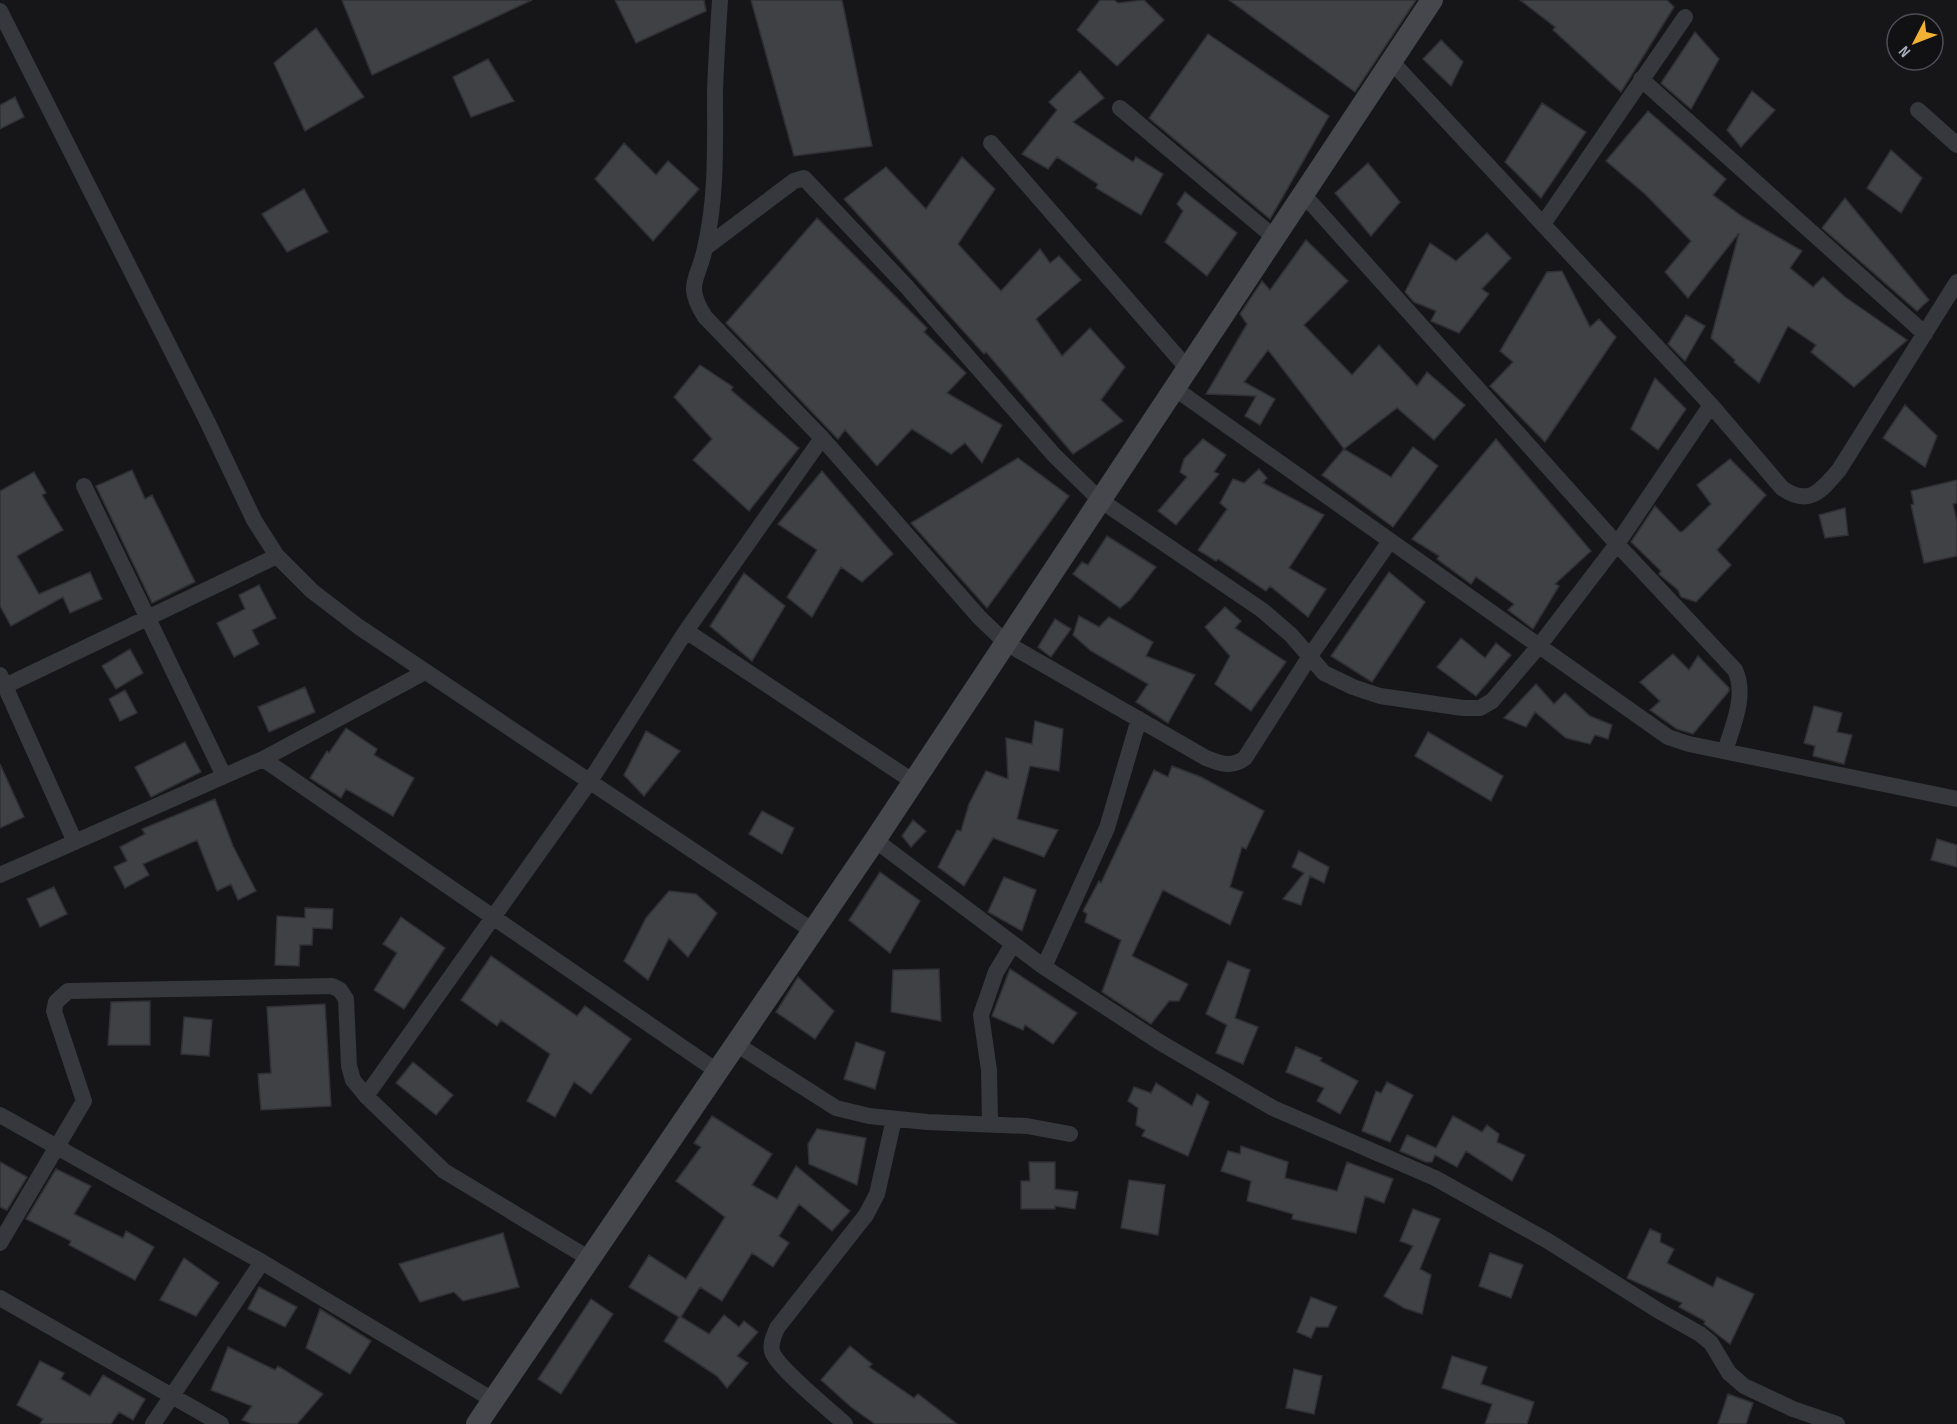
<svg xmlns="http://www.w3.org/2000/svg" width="1957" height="1424" font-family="'Sofia Sans Condensed',sans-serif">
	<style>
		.building { fill: #404145; stroke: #303034; stroke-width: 1.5 }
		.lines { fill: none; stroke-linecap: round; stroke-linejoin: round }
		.street { stroke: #37383d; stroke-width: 16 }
		.secondary { stroke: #45474d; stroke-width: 22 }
	</style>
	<rect width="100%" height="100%" fill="#161618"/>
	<path class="building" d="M342,0H532L372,75Z
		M615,0H704L706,11L636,43Z
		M751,0H842L872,146L794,156Z
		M1100,0H1114L1118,3L1144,0L1164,20L1117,66L1077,30Z
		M1229,0H1416L1355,92Z
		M1520,0H1667L1674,7L1621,92L1553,30L1555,27Z
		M316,28L364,97L305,131L274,63Z
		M1695,32L1719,59L1691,109L1661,83Z
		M1208,34L1329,116L1270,219L1149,118Z
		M1441,40L1463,62L1451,86L1423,59Z
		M488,59L514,101L471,117L453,77Z
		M1080,71L1104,98L1073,122L1133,162L1136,157L1163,174L1141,215L1096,188L1098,184L1057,157L1048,169L1022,154L1057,110L1049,102Z
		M1752,91L1775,110L1741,147L1727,130Z
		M15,97L24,117L0,129V105Z
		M1542,103L1586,132L1541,198L1505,162Z
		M1648,111L1726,179L1713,195L1743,217L1802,251L1790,268L1813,287L1823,277L1845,297L1907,340L1854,387L1811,352L1816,345L1788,326L1759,383L1734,362L1735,360L1711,338L1739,233L1688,298L1665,272L1691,241L1645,194L1606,161Z
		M624,143L656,175L668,161L699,189L653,241L595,179Z
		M1891,150L1922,178L1901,213L1867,188Z
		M962,157L995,189L958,244L1001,291L1040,249L1050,263L1059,256L1081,280L1036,319L1062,356L1090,328L1125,367L1101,400L1123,421L1073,454L986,352L984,354L844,199L886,167L926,209Z
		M1368,163L1400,202L1371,236L1335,193Z
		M304,189L328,232L287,252L262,214Z
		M1185,192L1237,233L1207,276L1165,242L1183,211L1177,204Z
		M1845,198L1929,300L1917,311L1822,228Z
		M817,218L927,328L924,332L966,373L947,393L1002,425L982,463L965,443L951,454L912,429L877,466L845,430L838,439L726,323Z
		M1487,233L1511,258L1482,289L1489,294L1459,333L1431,321L1436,311L1414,302L1405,292L1430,243L1456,261Z
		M1306,240L1348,281L1304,325L1352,375L1379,345L1417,386L1427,372L1465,405L1434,440L1397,408L1344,449L1268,350L1244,382L1275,399L1260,425L1245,416L1256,396L1206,394L1247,324L1240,314L1262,281L1270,290Z
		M1562,271L1590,327L1599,319L1616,337L1545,442L1490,386L1513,362L1500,351L1547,272Z
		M1686,315L1705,326L1685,361L1668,344Z
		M700,365L733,387L731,390L799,448L749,511L693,460L712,439L674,397Z
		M1655,378L1686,409L1658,450L1631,429Z
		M1905,405L1937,436L1925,467L1883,438Z
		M1203,439L1226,455L1214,472L1219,474L1176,525L1158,511L1187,477L1180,472L1184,459Z
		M1496,439L1591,551L1555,584L1559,586L1533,629L1508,610L1514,604L1476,577L1471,584L1437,559L1439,556L1412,539Z
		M1413,447L1438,466L1393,527L1322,475L1344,449L1391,477Z
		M1018,458L1069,496L987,608L911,523Z
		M1730,459L1766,495L1717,550L1731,565L1696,602L1681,597L1678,590L1659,574L1661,571L1631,542L1655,506L1680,532L1683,531L1711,504L1697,485Z
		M1259,469L1267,478L1263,483L1324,515L1289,568L1326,589L1308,617L1270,586L1266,591L1218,559L1216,561L1198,550L1227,509L1220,503L1233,479L1244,483Z
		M132,470L145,499L152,495L195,582L152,603L96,486Z
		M822,471L893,554L862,582L841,567L812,617L787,597L817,550L778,524Z
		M34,472L46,493L42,495L63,530L17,556L39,594L90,572L102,599L70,613L63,597L11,626L0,606V491Z
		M1957,480V503L1953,504L1957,522V556L1924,563L1911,505L1914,504L1911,491Z
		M1845,508L1848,535L1825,538L1819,515Z
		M1107,536L1156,567L1130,600L1120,608L1073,574L1082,562L1088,565Z
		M1389,572L1425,602L1372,682L1331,656Z
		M744,573L785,606L752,661L710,626Z
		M259,585L276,618L252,630L259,644L234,657L217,623L245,609L239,595Z
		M1225,607L1241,621L1235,628L1286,662L1251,711L1215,684L1230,656L1205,627Z
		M1079,616L1099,627L1109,617L1153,642L1146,656L1195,675L1168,723L1136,702L1148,684L1091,651L1073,635Z
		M1055,619L1071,629L1051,657L1038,647Z
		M1461,638L1485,658L1496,643L1511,655L1476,696L1437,667Z
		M130,649L143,673L116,689L102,666Z
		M1673,654L1689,670L1698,656L1729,688V691L1693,734L1677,729L1650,710L1660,701L1640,682Z
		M1536,684L1554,704L1565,693L1590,716L1612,725L1608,739L1595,735L1590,744L1566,738L1535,712L1526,727L1504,718Z
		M305,687L315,712L269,732L258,707Z
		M125,690L137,713L120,721L109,699Z
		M1814,706L1842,713L1837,732L1852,735L1844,764L1813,756L1815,746L1804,743Z
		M1035,721L1063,729L1059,771L1030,766L1017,819L1058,830L1044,857L993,838L964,886L938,867L957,830L961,831L969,804L986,771L1008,779L1006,738L1032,744Z
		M346,728L377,749L374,755L414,778L393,816L346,789L341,798L310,778L327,751L329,753Z
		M646,731L680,751L644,796L624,775Z
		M1428,732L1503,776L1491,801L1415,756Z
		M185,742L201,772L151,797L135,767Z
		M0,764L24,817L0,828Z
		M1172,766L1201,777L1264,811L1246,849L1242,847L1230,887L1243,892L1230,925L1163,890L1132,956L1188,984L1179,1001H1169L1151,1024L1102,992L1121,940L1085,922L1087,914L1083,911L1099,881L1101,883L1154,770L1168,777Z
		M215,799L233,846L256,891L238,900L231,884L217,891L197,840L143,864L149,875L125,888L114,867L127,861L120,847L145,834L142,829Z
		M762,811L794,828L782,854L749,834Z
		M913,820L926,831L911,847L902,836Z
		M1937,839L1957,845V867L1931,860Z
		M1299,851L1329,867L1324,883L1310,876L1301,905L1283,899L1304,873L1292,867Z
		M880,872L920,901L890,953L849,920Z
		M1004,877L1036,890L1022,931L988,912Z
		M54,887L67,914L40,927L27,899Z
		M669,891L696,894L717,913L688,957L669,938L648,980L624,961L646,918Z
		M305,908L333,909L332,929L313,928L312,945H300L299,966L275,965L277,916L305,918Z
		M401,917L445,948L404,1009L374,990L397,953L383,944Z
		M491,956L577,1016L585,1006L631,1039L591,1094L574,1082L555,1117L527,1101L550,1054L501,1020L497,1026L461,1000Z
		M1228,961L1250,970L1235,1018L1258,1027L1243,1064L1216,1053L1227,1025L1206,1014Z
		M939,969L941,1021L891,1012L893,970Z
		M1010,969L1077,1013L1053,1044L1025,1025L1023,1030L992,1016Z
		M798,977L834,1011L815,1039L776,1012Z
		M150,1001V1045H108L111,1002Z
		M325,1004L331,1106L261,1110L258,1074L271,1073L267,1007Z
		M184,1017L212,1020L209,1056L181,1054Z
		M856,1042L885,1052L875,1089L844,1079Z
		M1296,1047L1322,1058L1320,1061L1358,1081L1340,1114L1317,1101L1324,1088L1286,1072Z
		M413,1062L453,1095L436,1115L396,1083Z
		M1387,1082L1413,1095L1390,1142L1362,1131L1376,1091L1381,1093Z
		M1156,1083L1192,1106L1197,1094L1209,1102L1188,1156L1142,1136L1145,1130L1136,1125L1138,1108L1128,1101L1134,1087L1151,1093Z
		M712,1116L772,1154L752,1185L777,1199L796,1166L850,1211L832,1231L799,1204L779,1236L789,1243L773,1267L752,1253L722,1301L700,1287L681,1317L709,1334L724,1315L739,1327L744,1321L758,1332L737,1356L748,1363L727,1388L717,1376L664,1341L679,1317L629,1287L649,1255L686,1279L725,1217L676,1181L701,1147L694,1143Z
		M1453,1116L1482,1132L1487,1125L1499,1134L1497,1142L1525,1155L1512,1181L1466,1151L1457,1167L1435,1155L1432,1162H1426L1400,1151L1407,1135L1436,1148Z
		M817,1129L866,1138L857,1185L809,1164L808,1144Z
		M1241,1146L1288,1162L1285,1178L1337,1191L1347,1162L1393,1179L1384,1203L1365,1196L1356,1233L1292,1219L1293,1214L1247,1201L1251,1181L1221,1171L1228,1151L1240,1154Z
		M0,1162L27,1177L7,1210L0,1207Z
		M1029,1162H1055V1189L1078,1192L1075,1209L1055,1206V1209H1021V1181H1030Z
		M56,1169L91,1186L74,1214L123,1238L126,1231L154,1247L135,1280L69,1245L71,1241L26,1219Z
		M1129,1180L1165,1185L1158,1235L1121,1228Z
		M1413,1209L1440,1219L1420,1269L1431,1275L1422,1314L1404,1308L1384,1296L1413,1246L1400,1241Z
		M1650,1229L1661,1234L1660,1242L1674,1249L1667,1263L1713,1287L1717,1277L1754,1294L1730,1344L1704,1324L1705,1321L1679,1307L1682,1303L1627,1278Z
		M503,1233L519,1287L463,1301L454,1292L420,1302L399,1264Z
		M1490,1253L1523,1265L1511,1298L1479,1286Z
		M184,1258L219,1283L196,1316L160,1300Z
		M259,1287L297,1307L285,1327L248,1309Z
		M1311,1297L1337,1307L1328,1327H1316L1311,1338L1297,1332Z
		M591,1299L613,1314L561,1394L538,1379Z
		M320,1309L371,1341L350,1374L306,1348Z
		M850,1346L872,1364L869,1367L914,1398L918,1394L957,1424H875L851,1407L821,1380Z
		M228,1347L275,1370L278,1366L323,1394L297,1424H253L242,1420L252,1406L211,1390Z
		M1452,1356L1487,1367L1481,1384L1534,1402L1527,1424H1485L1492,1404L1442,1388Z
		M40,1361L64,1373L61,1379L90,1396L103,1375L145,1399L133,1420L119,1412L111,1424H40L43,1419L17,1405Z
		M1294,1369L1322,1376L1314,1414L1286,1408Z
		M1728,1394L1753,1403L1746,1424H1718Z"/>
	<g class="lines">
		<path class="street" d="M720,0C718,31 716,61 715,92C715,144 717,197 705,248C698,282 684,283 705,317L822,438L979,617L1006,643L1206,758C1222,764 1231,768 1245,758L1310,656L1390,541
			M0,11L208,423L254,520L277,556L312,591L359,627L813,931
			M1391,61L1711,405L1782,488C1809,507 1821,491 1839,470L1957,282
			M1641,79L1925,334
			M1120,108L1274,237
			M1918,110L1957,145
			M991,143L1188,369
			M1303,194L1617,544L1735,670C1747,695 1733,725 1725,751
			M1543,224L1685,17
			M705,248L794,181L804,178L906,286L1054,455L1100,500L1262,610L1291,635L1324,673L1353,687L1380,696L1463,708H1480L1492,701L1539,646L1617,544L1711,405
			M1174,388L1668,737L1689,744L1957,799
			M84,486L224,776
			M686,631L914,782
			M0,675L75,842
			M5,686L277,556
			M263,759L717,1071
			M875,840L1044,967L1161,1043L1273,1108L1435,1178L1548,1241L1659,1311L1700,1334L1711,1343L1729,1373L1744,1386L1793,1409L1837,1424
			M0,875L263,759L425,672
			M1044,967L1107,828L1139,719
			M736,1044L836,1108L869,1116L927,1122L1027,1126L1070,1134
			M366,1096L590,781L686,631L822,438
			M0,1115L262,1262L493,1400
			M990,1123L989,1070L981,1015L996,972L1013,944
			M0,1243L84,1101L54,1011L56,1002L68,991L332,986L340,990L346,999L349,1066L353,1080L366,1096L444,1171L590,1259
			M0,1298L221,1424
			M153,1424L262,1262
			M845,1424C830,1410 776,1367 772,1351C770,1343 774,1336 777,1328L866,1215L877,1194L894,1119"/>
		<path class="secondary" d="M477,1424L875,840L1432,0"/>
	</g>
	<g transform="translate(1915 42) rotate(228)"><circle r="28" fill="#111113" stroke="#4d4f55" stroke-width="1.5"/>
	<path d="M0-4.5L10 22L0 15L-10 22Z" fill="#f2b134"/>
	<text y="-9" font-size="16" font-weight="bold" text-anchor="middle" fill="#a8adb8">N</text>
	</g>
</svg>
